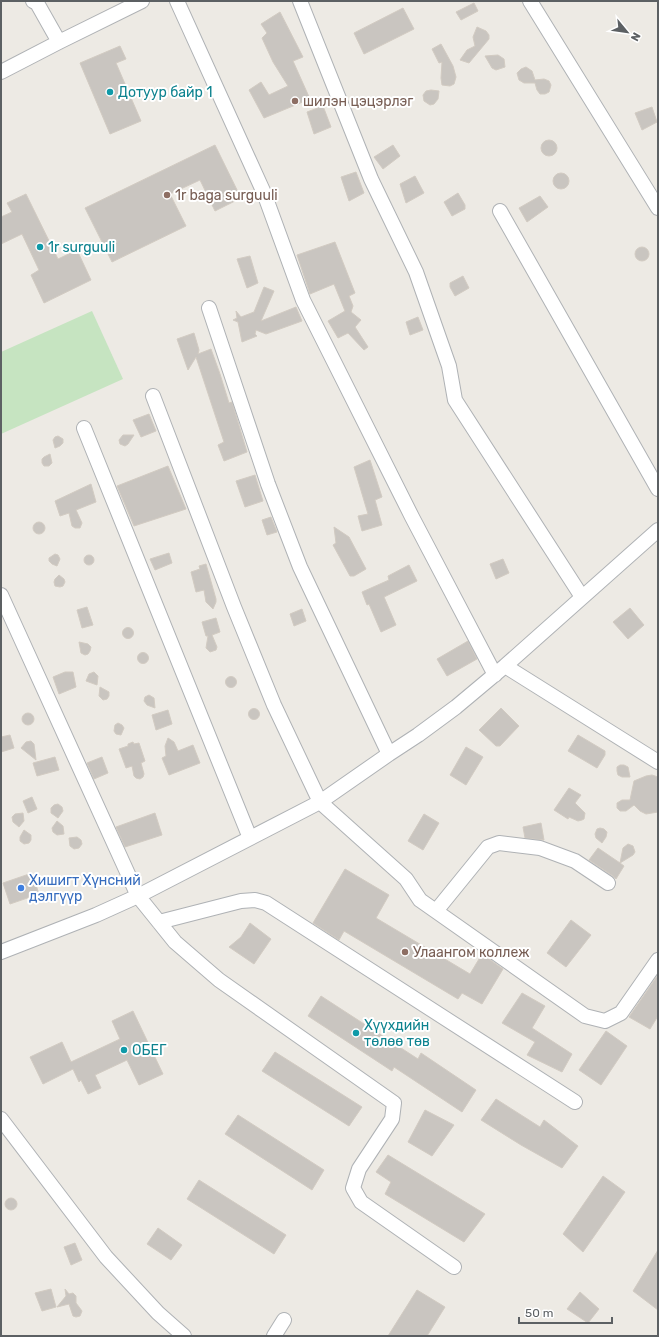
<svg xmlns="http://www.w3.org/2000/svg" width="659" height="1337" font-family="Rubik,sans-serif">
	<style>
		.green { fill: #c6e4c1 }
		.building { fill: #c9c5c0; stroke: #d2cbc2 }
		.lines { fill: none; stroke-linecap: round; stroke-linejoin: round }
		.minor-casing { stroke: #afb2b5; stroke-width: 16 }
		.minor { stroke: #fff; stroke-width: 14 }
		.culture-dot { fill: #0f9aa8; stroke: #fff; stroke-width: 1.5 }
		.education-dot { fill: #8d6e63; stroke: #fff; stroke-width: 1.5 }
		.shop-dot { fill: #3f7fe0; stroke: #fff; stroke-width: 1.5 }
		.labels { text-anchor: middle; stroke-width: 4; stroke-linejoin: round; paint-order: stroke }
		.culture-label { font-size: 14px; fill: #0d838f; stroke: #fff; text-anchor: start }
		.education-label { font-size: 14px; fill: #785e54; stroke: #fff; text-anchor: start }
		.shop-label { font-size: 14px; fill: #366cbe; stroke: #fff; text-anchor: start }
	</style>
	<rect width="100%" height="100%" fill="#edeae4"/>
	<path class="green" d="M92,311L123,379L1,434V352Z"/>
	<path class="building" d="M474,3L478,11L461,20L456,12Z
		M403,8L414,29L364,54L354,33Z
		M280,12L303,57L293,61L310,99L264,118L249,90L261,82L269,95L288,86L273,62L262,38L267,33L261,24Z
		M477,27L486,31L489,35V39L469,63L460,60L467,50L475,46L473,37Z
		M441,44L453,66L456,77L454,84L450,86L442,85L441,78L442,62L439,63L432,49Z
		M120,46L126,59L116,63L141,121L110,134L80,63Z
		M498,55L504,59L505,67L496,70L492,68L485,56Z
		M526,67L532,71L535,80L544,79L549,81L551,85L549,92L545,94H540L537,90L535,83H524L519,80L517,73L521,69Z
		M431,90L439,91L438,99L434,104L430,105L424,101L423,95L426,91Z
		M323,106L331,127L314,134L307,112Z
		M652,107L657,122L642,130L635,113Z
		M541 148a8 8 0 1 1 16 0a8 8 0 1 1-16 0Z
		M215,145L241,198L215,211L200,180L170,194L186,226L112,262L85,208Z
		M393,145L400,156L383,169L374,157Z
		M356,172L364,193L349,201L341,177Z
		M553 181a8 8 0 1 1 16 0a8 8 0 1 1-16 0Z
		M415,176L424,193L406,203L400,184Z
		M458,193L465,205V209L452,216L444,202Z
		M26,194L58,259L77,250L91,280L44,303L31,275L39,270L22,234L1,244V217L12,212L7,203Z
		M540,196L548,207L527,222L519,208Z
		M335,242L355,293L349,296L353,306L351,312L361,320L355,327L368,347L364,350L348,333L338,338L328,321L345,311L334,284L310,294L297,255Z
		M635 254a7 7 0 1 1 14 0a7 7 0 1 1-14 0Z
		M250,256L258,283L247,288L237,259Z
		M463,276L469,288L455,296L450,287V283Z
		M264,287L274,291L261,321L296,307L302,321L266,334L256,330L255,334L257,336L242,342L238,322L233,320L237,318L236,311L241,317L254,312Z
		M418,317L423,330L410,335L406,322Z
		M194,333L199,350L198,354L211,349L220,374L229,403L232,402L247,452L224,461L218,445L224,442L196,357L188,370L177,339Z
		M149,414L156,431L141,437L133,420Z
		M123,435H134L128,444L125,446L120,444L119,440Z
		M58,436L63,439V443L60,446L55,448L53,440L55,437Z
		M50,454L52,463L49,466H44L42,463V459L44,457Z
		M370,460L382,497L375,500L382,525L362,531L358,516L368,514L354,467Z
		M168,466L186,509L134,526L117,486Z
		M255,475L263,501L245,507L236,481Z
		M91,484L96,502L76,510L82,523L80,528H75L72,526L69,513L60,516L55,501Z
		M271,517L277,532L267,535L262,520Z
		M33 528a6 6 0 1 1 12 0a6 6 0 1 1-12 0Z
		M334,527L349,537L366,569L354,576H350L333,545L336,543Z
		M169,553L172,563L155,570L150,559Z
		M55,554L58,555L60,559L57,566L52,564L49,561V558Z
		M84 560a5 5 0 1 1 10 0a5 5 0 1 1-10 0Z
		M503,559L509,573L496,579L490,564Z
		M206,564L216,599V602L213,609L206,602L204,590L196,592L191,572L200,569L199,566Z
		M409,565L417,581L384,597L396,625L381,632L369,604L367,605L362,592L389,580L388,576Z
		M59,575L64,579L65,582L63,586L60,587L55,586L54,582L55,579Z
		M87,607L93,625L82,628L77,610Z
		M630,608L644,625L628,639L613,622Z
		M302,609L306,621L294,626L290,614Z
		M216,618L220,632L212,635L217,647L216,650L210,652L206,648L208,636H206L202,622Z
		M122.5 633a5.5 5.5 0 1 1 11 0a5.5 5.5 0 1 1-11 0Z
		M468,641L477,659L447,676L437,659Z
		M79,642L88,644L91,647L90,651L88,654L85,655L81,653Z
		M137.5 658a5.5 5.5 0 1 1 11 0a5.5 5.5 0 1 1-11 0Z
		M65,672H73L76,687L59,694L53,677Z
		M94,672L98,676L97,685L86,681L89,674Z
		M225.5 682a5.5 5.5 0 1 1 11 0a5.5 5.5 0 1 1-11 0Z
		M100,687L109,692V696L107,699L103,700L99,696Z
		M149,695L154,698L155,708L147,705L144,701L145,697Z
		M501,708L519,726L500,746H496L479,730Z
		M248.5 714a5.5 5.5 0 1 1 11 0a5.5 5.5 0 1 1-11 0Z
		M168,710L172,724L156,730L152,715Z
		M22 719a6 6 0 1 1 12 0a6 6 0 1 1-12 0Z
		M118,723L122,725L124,728L121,735L116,734L114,731L115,725Z
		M10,735L14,748L1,752V737Z
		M578,735L605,751V755L597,768L568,751Z
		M168,738L174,742L178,751L193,745L200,763L169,775L162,758L166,756L165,746Z
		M31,741L34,744L36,760L21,748L26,742Z
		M133,742L134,744L139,743L145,761L141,763L144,774L143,777L140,779L136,778L134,776L132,766L126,768L119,749L128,746V744Z
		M466,747L483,757L466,785L450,775Z
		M55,757L59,770L37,776L33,763Z
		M102,757L108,773L94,779L87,763Z
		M620,765H624L628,767L630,777H622L618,775L617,771V767Z
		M652,775L658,777V812L646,814L640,811L634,805L626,811H620L617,808V803L622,800H630L634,781L646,776Z
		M569,788L581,795L575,803L585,813L584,819L582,820L578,821L569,817L568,819L554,810Z
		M32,797L37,809L28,813L23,801Z
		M58,804L62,807L63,811L58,818L51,813V808L54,805Z
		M23,813L24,821L19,827L13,822L12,817L15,814Z
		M155,813L162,835L125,847L116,827Z
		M424,814L439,823L423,850L408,841Z
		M57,821L63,826L64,834L57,835L53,832L52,828Z
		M541,823L544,840L525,838L523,827Z
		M600,828L604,829L607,832L606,837L602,843L596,838L595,834L597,829Z
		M24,830L31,835V840L29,843L24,844L20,841V837Z
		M77,837L81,840L82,844L79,848L74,849L70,846L69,838Z
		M628,844L633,846L635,852L633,855L620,863L624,866L616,879L613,876L589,860L598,848L620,863L623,848Z
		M345,869L389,895L376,918L470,974L482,954L503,969L482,1004L462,993L458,999L344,931L339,940L313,923Z
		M32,873L39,894L10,904L3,883Z
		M571,920L591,935L566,967L547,953Z
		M250,923L271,939L254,964L229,947L241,937Z
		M658,975V1016L650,1029L629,1017Z
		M522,993L545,1006L532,1028L572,1054L562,1072L527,1055L535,1042L502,1023Z
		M321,996L418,1059L421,1053L476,1090L462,1112L394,1067L392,1071L308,1016Z
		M133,1011L163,1074L139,1085L127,1060L95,1075L101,1088L88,1094L81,1080L79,1082L73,1069L43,1084L30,1057L62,1042L71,1062L120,1039L112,1021Z
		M606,1031L627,1046L601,1085L579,1070Z
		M275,1052L362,1107L349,1126L262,1071Z
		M496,1099L540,1127L544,1120L578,1146L562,1168L521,1145L481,1120Z
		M425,1110L454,1125L432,1156L408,1142Z
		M238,1115L324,1170L312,1190L225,1134Z
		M388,1155L485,1214L464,1242L385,1194L391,1182L376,1172Z
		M603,1176L625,1192L583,1252L563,1234Z
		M199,1180L286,1235L274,1254L187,1199Z
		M5 1204a6 6 0 1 1 12 0a6 6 0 1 1-12 0Z
		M158,1228L182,1245L171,1260L147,1244Z
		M75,1243L82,1260L71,1265L64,1247Z
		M658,1250V1310L633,1291Z
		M51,1289L56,1307L42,1311L35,1293Z
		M65,1289L69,1294L73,1293L76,1296V1303L82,1311L80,1316L76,1317L73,1316L69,1304L57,1307L66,1296Z
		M417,1290L445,1307L427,1336H388Z
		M580,1292L599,1309L588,1323L567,1309Z"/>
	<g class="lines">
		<g class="minor-casing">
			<path id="minor" d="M33,1L37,3L59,42
				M177,1L264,193L303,300L412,517L495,675
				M300,1L371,179L416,272L449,366L455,400L582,597
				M530,1L658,208
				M1,72L59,42L142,1
				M500,211L658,489
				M209,308L268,484L300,567L389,754
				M153,396L234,607L274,705L320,802L406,879L420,900L585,1016L605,1021L621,1013L658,960
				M84,428L250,838
				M1,595L138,896L175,942L219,980L394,1103L392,1119L359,1169L353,1188L361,1202L454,1267
				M505,666L658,762
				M436,911L488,847L499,843L540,848L575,861L608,883
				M159,922L241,901L255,900L266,903L575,1102
				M1,952L96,915L138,896L320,802L389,754L418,735L456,707L505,666L658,530
				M1,1119L106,1257L158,1313L184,1336
				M274,1336L284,1320"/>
		</g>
		<use href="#minor" class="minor"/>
	</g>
	<g class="culture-dot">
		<circle cx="110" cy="92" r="4"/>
		<circle cx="40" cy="247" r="4"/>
		<circle cx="356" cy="1033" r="4"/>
		<circle cx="124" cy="1050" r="4"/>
	</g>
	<g class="education-dot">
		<circle cx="295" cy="101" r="4"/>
		<circle cx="167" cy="195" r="4"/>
		<circle cx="405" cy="952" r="4"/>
	</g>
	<circle class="shop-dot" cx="21" cy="888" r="4"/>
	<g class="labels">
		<g class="culture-label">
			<text x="118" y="97">Дотуур байр 1</text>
			<text x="48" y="252">1r surguuli</text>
			<text x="364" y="1030">Хүүхдийн<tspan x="364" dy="16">төлөө төв</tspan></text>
			<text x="132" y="1055">ОБЕГ</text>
		</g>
		<g class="education-label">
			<text x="303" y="106">шилэн цэцэрлэг</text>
			<text x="175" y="200">1r baga surguuli</text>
			<text x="413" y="957">Улаангом коллеж</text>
		</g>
		<g class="shop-label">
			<text x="29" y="885">Хишигт Хүнсний<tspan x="29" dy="16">дэлгүүр</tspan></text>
		</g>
	</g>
	<rect width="659" height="1337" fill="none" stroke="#5c6063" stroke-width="4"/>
	<g transform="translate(627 32) rotate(119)" stroke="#ffffff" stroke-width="3" paint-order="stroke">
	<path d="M0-3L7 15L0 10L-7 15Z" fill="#5c6063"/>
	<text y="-6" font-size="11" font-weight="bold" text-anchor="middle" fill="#5c6063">N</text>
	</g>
	<path d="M519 1317v6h93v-6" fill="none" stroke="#5c6063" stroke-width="2"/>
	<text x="525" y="1317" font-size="12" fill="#5c6063" stroke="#ffffff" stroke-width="3" paint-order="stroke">50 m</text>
</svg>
